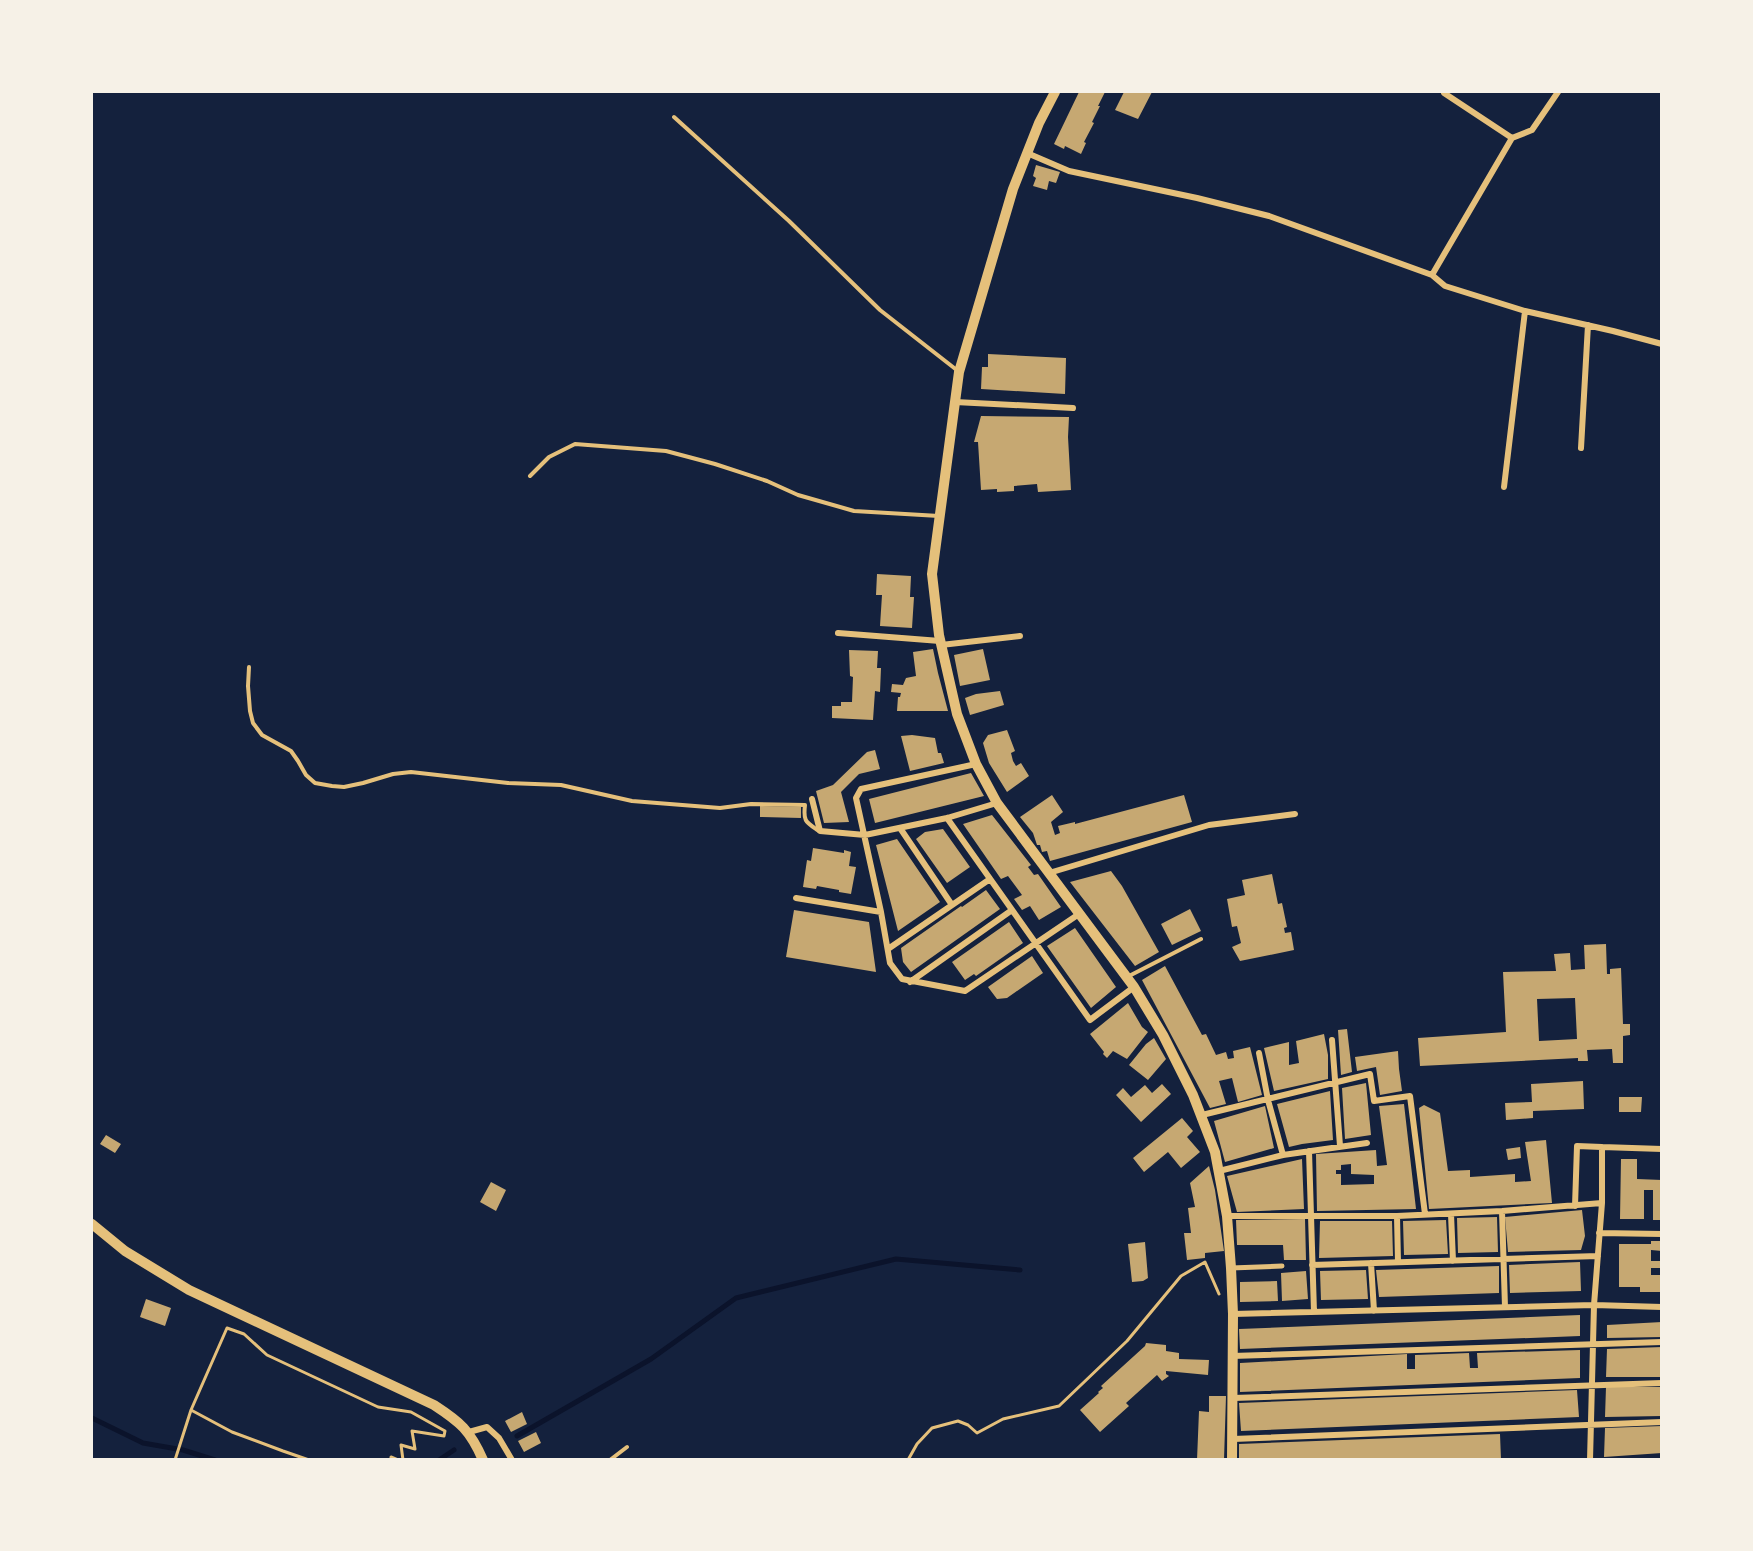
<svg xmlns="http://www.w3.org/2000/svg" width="1753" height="1551" font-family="Overpass,sans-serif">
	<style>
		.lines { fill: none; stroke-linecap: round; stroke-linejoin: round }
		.stream { stroke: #0b132b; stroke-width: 5 }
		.building { fill: #c6a872; fill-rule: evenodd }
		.path { stroke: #e5c07b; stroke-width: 3 }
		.service { stroke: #e5c07b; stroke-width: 4 }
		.pedestrian { stroke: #e5c07b; stroke-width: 5 }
		.minor { stroke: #e5c07b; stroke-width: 6 }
		.tertiary { stroke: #e5c07b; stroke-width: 10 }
	</style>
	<rect width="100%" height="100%" fill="#14213d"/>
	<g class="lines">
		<path class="stream" d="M92,1418L143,1443L183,1450L215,1460
			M517,1436L651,1359L736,1298L896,1259L1020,1270
			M439,1460L454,1450"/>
	</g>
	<path class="building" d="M1079,92H1105L1098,106H1100L1092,122L1094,123L1084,142L1086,143L1081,154L1065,146L1064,149L1054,144Z
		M1124,92H1152L1138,119L1115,110Z
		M1036,165L1060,172L1056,183L1049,181L1047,190L1033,186L1036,178L1033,176Z
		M988,354L1066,358L1065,394L981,389L982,367H988Z
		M981,416L1069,417L1068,437L1071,490L1038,492L1037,484L1014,486V491L997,492V489L981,490L978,442H974Z
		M877,574L911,576L910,597H914L912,628L880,626L882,595H876Z
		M933,649L938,673L948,711H897L898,697H900L901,693L891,692L892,684L903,685L906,678L916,676L913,652Z
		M983,649L990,680L960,686L954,655Z
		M849,650L878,651L877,668H881L880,692L875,691L873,720L832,718V706H841V702H852L853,677L850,676Z
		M1000,691L1004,705L970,715L965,698L976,694Z
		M1007,730L1015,751L1011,753L1013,761L1016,766L1021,763L1029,776L1007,792L989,763L983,743L988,735Z
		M912,735L935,738L938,753H941L944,763L910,771L901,736Z
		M875,750L880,769L859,774L841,792L849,822L824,823L816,791L833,785L867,752Z
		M971,773L984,796L875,823L869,799Z
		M1052,795L1063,812L1051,822L1055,835L1060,833L1058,826L1075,822V824L1184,795L1192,822L1050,861L1047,851L1042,852L1040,845H1037L1033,833L1020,817Z
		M760,806L801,807V818L760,817Z
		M992,815L1031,865L1028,867L1034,875L1038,874L1061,907L1039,920L1030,906L1022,910L1014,899L1022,895L1008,876L1001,879L963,824Z
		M943,829L970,867L947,883L916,839L925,832Z
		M897,839L940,902L898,931L876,845Z
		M813,848L844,853V850L851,852L849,866L856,867L851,894L839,892V890L817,886L816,889L803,887L807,860L811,861Z
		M1111,871L1122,886L1159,952L1135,966L1070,882Z
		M1272,874L1278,904L1282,903L1287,927L1284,928L1285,933L1291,932L1294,950L1240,961L1232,947L1241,943L1237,926L1232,927L1227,899L1245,895L1242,880Z
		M986,890L1000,909L911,972L903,962L901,948L961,906L962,907Z
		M1190,909L1201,931L1172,945L1161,924Z
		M794,910L869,922L876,972L786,957Z
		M1009,922L1023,943L976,976L974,974L965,980L952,962Z
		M1075,928L1116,987L1091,1008L1047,946Z
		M1606,944L1607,974H1610V969L1621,968L1623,1024H1630V1035L1623,1036V1063H1613L1612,1049L1587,1050L1588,1061H1578V1058L1420,1066L1418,1038L1506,1032L1503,972L1556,971L1554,954L1570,953L1571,970L1585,969L1584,945ZM1575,998L1577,1039L1539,1041L1537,999Z
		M1032,956L1043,973L1007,998L997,999L988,987Z
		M1165,966L1202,1035L1206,1034L1216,1055L1226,1052L1228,1059L1234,1058L1233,1051L1250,1047L1262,1095L1238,1102L1232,1078L1219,1081L1226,1104L1210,1108L1142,980Z
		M1128,1003L1142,1027L1148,1032L1127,1059L1113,1051L1107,1058L1103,1054L1104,1052L1090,1034Z
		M1347,1029L1352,1072L1341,1075L1338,1030Z
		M1324,1034L1328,1055V1079L1274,1091L1264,1048L1289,1042V1065L1299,1063L1296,1041Z
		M1154,1038L1166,1059L1148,1080L1129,1065L1146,1044Z
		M1398,1051L1399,1069L1402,1091L1380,1095L1376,1067L1357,1071L1355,1057Z
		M1583,1081L1584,1109L1533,1111V1118L1506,1120L1505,1103L1532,1102L1531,1084Z
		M1366,1083L1371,1135L1345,1139L1342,1088Z
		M1162,1084L1171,1094L1141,1122L1116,1095L1123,1088L1131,1097L1145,1085L1152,1093Z
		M1330,1091L1333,1140L1302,1144L1289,1147L1277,1104Z
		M1619,1097H1642L1641,1112H1619Z
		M1404,1104L1416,1209L1317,1211L1316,1154L1376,1150L1377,1166L1387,1165L1379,1106ZM1351,1164V1174L1374,1175V1184L1341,1185V1174H1336V1170H1341V1165Z
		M1424,1105L1440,1113L1448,1171L1470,1170V1177L1515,1174V1182L1531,1181L1525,1142L1546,1140L1552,1203L1429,1209L1419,1108Z
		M1265,1106L1274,1148L1225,1162L1214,1121Z
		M1182,1118L1193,1131L1187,1137L1200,1152L1181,1168L1168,1152L1144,1172L1133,1158Z
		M106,1135L121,1144L115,1153L100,1144Z
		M1520,1147L1521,1158L1508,1160L1506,1149Z
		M1302,1159L1304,1209L1237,1212L1227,1176Z
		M1621,1159H1637V1179L1662,1180V1220H1653V1190H1644V1219H1620Z
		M1209,1166L1215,1190L1224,1251L1205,1253V1258L1187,1260L1184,1233H1191L1188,1208L1195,1207L1190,1183Z
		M491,1182L506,1190L496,1211L480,1202Z
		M1582,1210L1585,1236L1581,1250L1508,1252L1505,1217Z
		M1497,1217L1498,1252L1458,1253L1457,1218Z
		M1305,1219L1306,1260H1284L1283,1245H1237L1236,1220Z
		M1446,1220L1448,1254L1404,1255L1403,1221Z
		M1320,1221H1392L1393,1256L1319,1258Z
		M1651,1241H1662V1251L1651,1250V1261H1662V1268H1651V1275H1662L1661,1292H1640V1287H1619V1244H1651Z
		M1145,1242L1148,1278L1143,1281L1132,1282L1128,1244Z
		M1580,1262L1581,1291L1510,1293L1509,1265Z
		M1499,1266V1293L1379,1297L1376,1270Z
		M1366,1270L1368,1299L1321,1300L1320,1271Z
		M1306,1271L1308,1299L1282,1301L1281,1273Z
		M1277,1281L1278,1301L1240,1302V1282Z
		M146,1299L171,1308L165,1326L140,1317Z
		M1580,1315V1336L1240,1349L1239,1329Z
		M1662,1322V1337L1607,1338V1325Z
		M1146,1343L1166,1345V1351L1179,1353V1359L1209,1360L1208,1375L1166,1371V1374L1169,1376L1162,1381L1157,1375L1126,1403L1129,1406L1100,1432L1080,1410L1099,1393L1098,1392L1103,1388L1101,1386L1145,1346Z
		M1662,1347V1377H1606L1607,1349Z
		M1580,1350V1378L1240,1392V1363L1407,1354V1369H1415V1355L1469,1353L1470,1368H1478L1477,1353Z
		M1606,1387H1662V1416L1605,1417Z
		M1577,1390L1579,1417L1241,1431L1239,1403Z
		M1209,1396H1226L1224,1460H1197L1199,1411L1209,1412Z
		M522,1412L527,1424L511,1432L505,1421Z
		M1662,1426V1453L1604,1457L1605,1428Z
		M536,1432L541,1443L524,1452L518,1441Z
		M1500,1434L1501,1460H1239V1444Z"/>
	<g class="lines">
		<path class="path" d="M191,1410L227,1328L244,1334L267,1355L378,1407L411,1412L445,1431L444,1436L412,1431L415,1449L401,1445L403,1460
			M175,1460L191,1410L232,1432L283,1451L309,1460
			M391,1460V1457L398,1460
			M908,1460L917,1444L932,1428L958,1421L968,1425L977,1433L1003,1419L1059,1406L1127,1341L1181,1276L1205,1262L1219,1294"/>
		<path class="service" d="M674,117L789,221L880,310L958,371
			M530,476L549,457L575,444L666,451L715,464L767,481L798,495L854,511L939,516
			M249,667L248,686L250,711L253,723L262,735L291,751L298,761L306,775L315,783L332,786L344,787L363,783L393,774L411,772L508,783L561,785L632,801L720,808L751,804L805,805C803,822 806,822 819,831
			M1129,976L1201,939
			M610,1460L627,1447"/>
		<path class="pedestrian" d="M1231,1268L1282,1266"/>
		<path class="minor" d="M1445,92L1444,93L1512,138
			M1027,153L1069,171L1197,198L1269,216L1432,275L1445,286L1525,311L1613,331L1662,344
			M1432,275L1512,138L1532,130L1558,92
			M955,402L1073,408
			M1581,448L1588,325
			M1504,487L1525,311
			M838,633L940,641
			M941,645L1020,636
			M976,764L861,789L856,798L881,912L890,963L902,979L965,991L1079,914
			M812,799L820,831L865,835L947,818L997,803
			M947,818L1090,1020L1134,987
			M900,828L952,905
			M1049,873L1209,825L1295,814
			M796,898L881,912
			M888,949L990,879
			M910,982L1012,910
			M1332,1040L1340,1146
			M1259,1053L1268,1100L1283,1155
			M1202,1115L1370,1074L1374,1101L1410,1096L1425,1214
			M1602,1147L1662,1149
			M1309,1151L1314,1312
			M1219,1171L1283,1155L1367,1143
			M1575,1206L1577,1146L1602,1147V1203L1594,1305L1590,1460
			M1502,1211L1505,1307
			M1451,1214L1453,1261
			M1227,1216H1397L1502,1211L1602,1203
			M1397,1216L1398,1262
			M1599,1233L1662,1234
			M1371,1263L1374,1311
			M1312,1265L1598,1256
			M1233,1314L1594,1305L1662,1307
			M1232,1356L1662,1342
			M1233,1398L1662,1383
			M469,1432L487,1427L499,1438L512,1460
			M1233,1439L1662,1422"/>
		<path class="tertiary" d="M1055,92L1039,123L1013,189L959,372L932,574L939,635L957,714L976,764L997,803L1134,987L1163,1035L1193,1095L1215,1152L1227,1216L1231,1268L1233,1314L1232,1460
			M92,1224L125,1251L189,1290L434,1405C460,1422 470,1430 483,1460"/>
	</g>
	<rect width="1753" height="1551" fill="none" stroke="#f6f1e7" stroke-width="186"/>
</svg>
